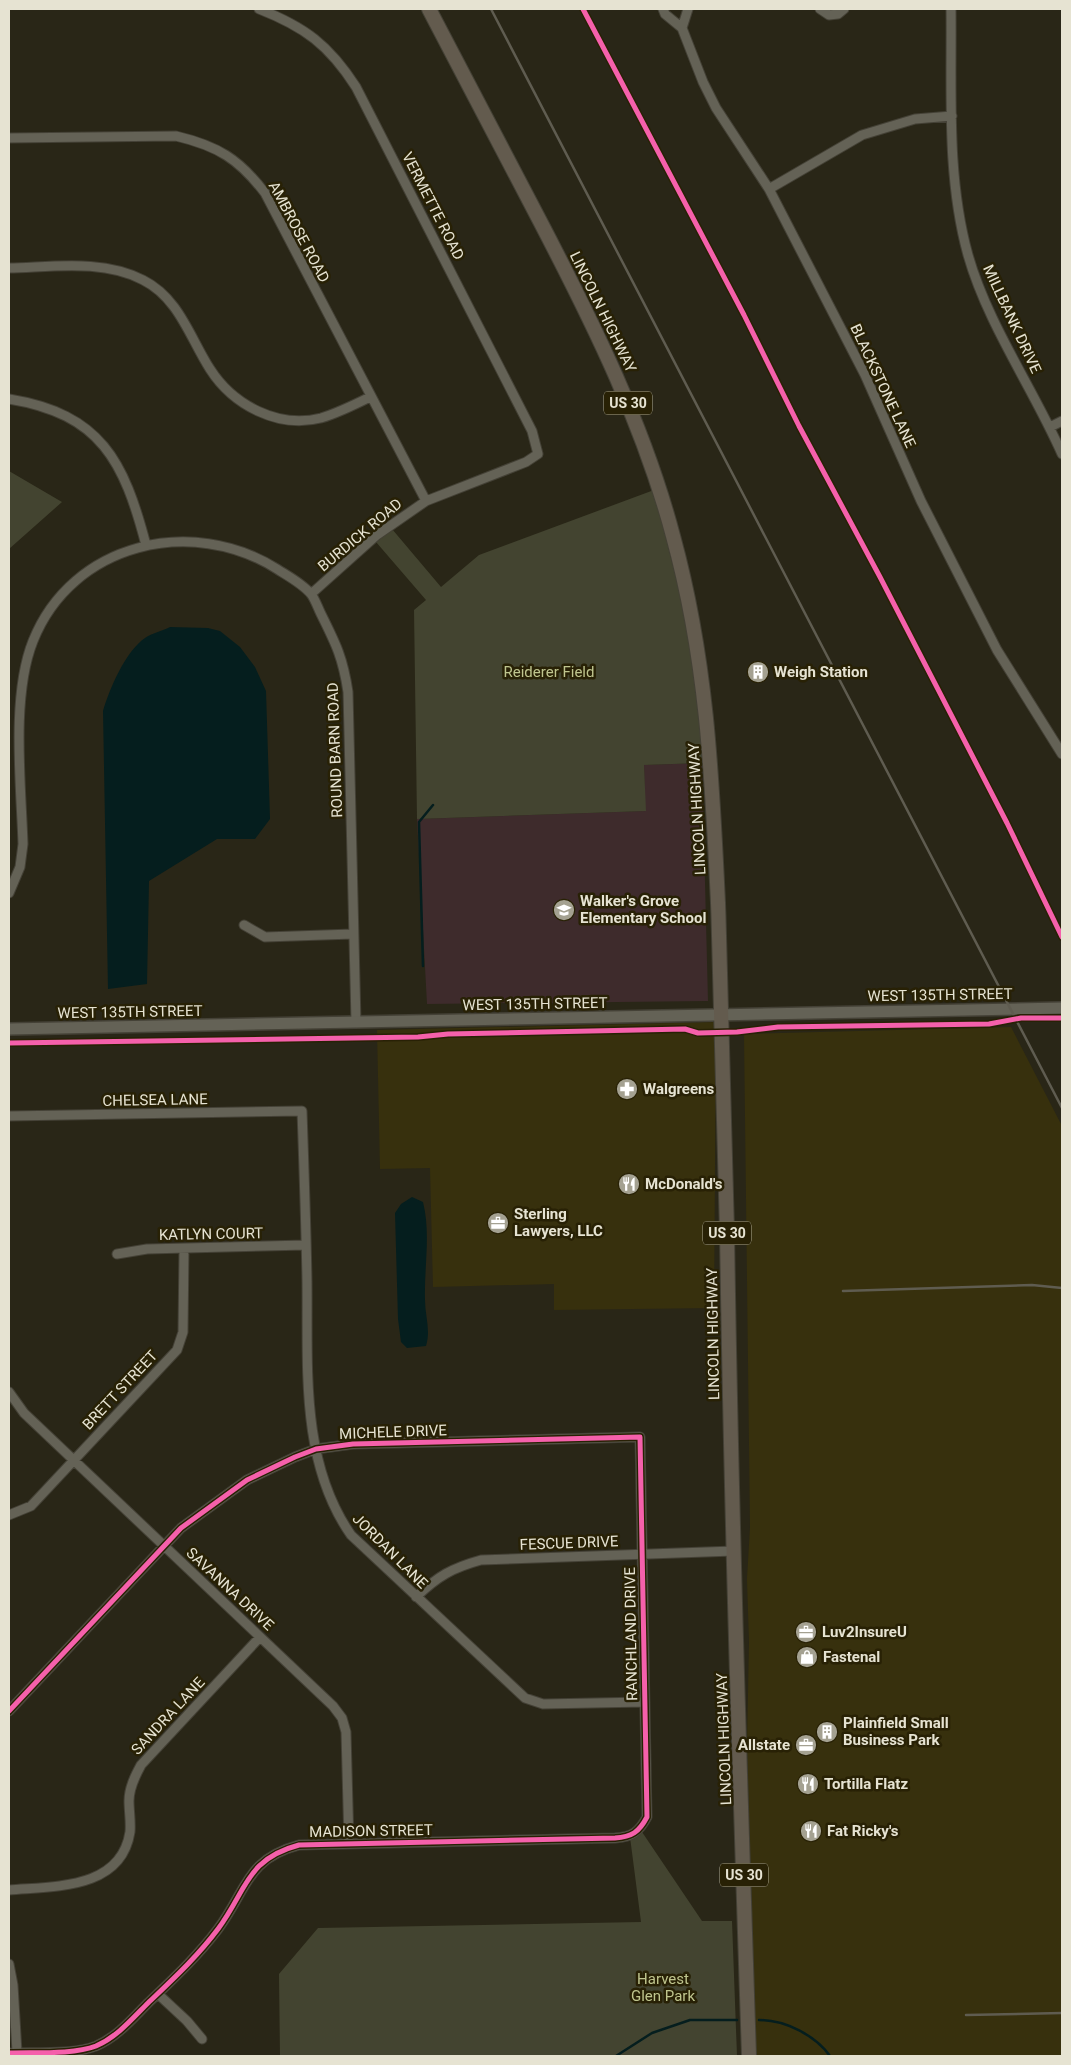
<svg xmlns="http://www.w3.org/2000/svg" width="1071" height="2065" font-family="Roboto,sans-serif">
	<style>
		.built { fill: #37300d }
		.education { fill: #3e2b2c }
		.green { fill: #434430 }
		.water { fill: #051e1e }
		.lines { fill: none; stroke-linecap: round; stroke-linejoin: round }
		.stream { stroke: #051e1e; stroke-width: 2.5 }
		.street-casing { stroke: #444136; stroke-width: 11 }
		.secondary-casing { stroke: #444136; stroke-width: 14 }
		.primary-casing { stroke: #444136; stroke-width: 16 }
		.street { stroke: #646256; stroke-width: 9 }
		.secondary { stroke: #646256; stroke-width: 11 }
		.primary { stroke: #635b4e; stroke-width: 14 }
		.rail { stroke: #5f5c50; stroke-width: 2.5 }
		.cycleway-casing { stroke: #282105; stroke-width: 8 }
		.cycleway { stroke: #f560ab; stroke-width: 5 }
		.labels { text-anchor: middle; stroke-width: 5; stroke-linejoin: round; paint-order: stroke }
		.shield { fill: #282105; stroke: #ada994; stroke-width: 1 }
		.shield-label { font-size: 14px; font-weight: bold; fill: #e6e3d2 }
		.street-label { font-size: 15px; fill: #e6e3d2; stroke: #282105 }
		.park-label { font-size: 15px; fill: #bfc58e; stroke: #282105 }
		.poi-label { font-size: 15px; font-weight: bold; fill: #e6e3d2; stroke: #282105; text-anchor: start }
	</style>
	<rect width="100%" height="100%" fill="#292617"/>
	<path class="built" d="M716,1022L714,1308L554,1310V1284L433,1287L430,1168L380,1169L377,1030Z
		M1011,1027L1062,1126V2056H756L747,1745L749,1642L747,1579L750,1527L744,1034Z"/>
	<path class="education" d="M702,763L708,1001L427,1004L417,819L645,811L644,765Z"/>
	<path class="green" d="M9,471L62,502L9,549Z
		M654,490L681,598L701,709L702,763L644,765L646,811L417,819L414,610L426,600L376,542L392,529L441,587L479,555Z
		M640,1829L702,1921H732L737,2056H280L279,1974L318,1928L641,1922L630,1837Z"/>
	<path class="water" d="M170,627L208,628L220,631L240,647L255,667L266,691L270,819L255,839H217L149,881L147,984L108,989L103,711C110,688 125,652 145,638C152,633 162,631 170,627Z
		M412,1197L423,1202C431,1234 424,1267 425,1300C425,1316 431,1330 426,1346L407,1348L401,1342L398,1319L395,1213L401,1204Z"/>
	<g class="lines">
		<path class="stream" d="M423,966L419,822L433,805
			M759,2020C785,2020 815,2035 830,2056
			M616,2056L652,2033L690,2020H737"/>
		<g class="street-casing">
			<path id="street" d="M259,9C305,27 329,45 356,87L532,431L538,454L526,462L426,501L377,535L311,594
				M663,9L665,14L682,28L703,82L716,108L769,189L865,375L921,501L997,650L1062,754
				M820,9L829,15L838,14L844,9
				M951,9C952,90 946,176 968,255C988,325 1033,388 1062,454
				M682,28L688,9
				M9,138L176,136C218,146 239,159 265,193L426,501
				M769,189L862,135L915,119L952,116
				M9,268C53,267 103,259 143,280C179,298 190,338 210,369C233,405 278,429 321,418C338,413 354,405 370,397
				M9,399C101,414 124,461 146,545
				M1050,427L1062,421
				M9,893L20,867L23,844C21,784 11,696 33,641C72,543 192,515 277,569C288,576 303,584 311,594C315,599 318,608 321,614C336,644 343,658 348,692L356,1022
				M244,925L265,937L353,934
				M9,1116L302,1111C304,1168 306,1225 307,1281C308,1367 300,1462 351,1535L525,1698L543,1704L645,1702
				M117,1254L147,1249L306,1245
				M9,1392L24,1413L333,1706L342,1718L346,1732L349,1844
				M9,1515L31,1506L177,1350L183,1332L184,1249
				M416,1597C438,1576 452,1568 481,1560L734,1551
				M9,1711L181,1528L247,1480L295,1457L316,1449L353,1444L640,1437L647,1817C639,1832 632,1837 615,1838L299,1845C246,1859 247,1890 218,1929C197,1957 173,1979 148,2003C132,2019 117,2037 96,2046C73,2055 33,2052 9,2053
				M9,1890C53,1886 121,1890 130,1832C131,1822 129,1811 129,1801C129,1788 135,1776 141,1765L260,1637
				M9,1964L13,1985L17,2052
				M158,1994L187,2021L202,2039"/>
		</g>
		<g class="secondary-casing">
			<path id="secondary" d="M9,1029L1062,1008"/>
		</g>
		<g class="primary-casing">
			<path id="primary" d="M429,9C467,81 504,153 542,225C594,325 644,426 673,536C707,660 712,776 718,903C722,1012 725,1121 727,1231C731,1506 740,1781 749,2056"/>
		</g>
		<use href="#street" class="street"/>
		<use href="#secondary" class="secondary"/>
		<use href="#primary" class="primary"/>
		<path class="rail" d="M491,9L1062,1108
			M843,1291L1032,1285L1062,1288
			M966,2015L1062,2013"/>
		<g class="cycleway-casing">
			<path id="cycleway" d="M583,9L744,315L799,426L880,577L1007,823L1062,937
				M9,1043L418,1037L448,1034L685,1029L698,1033L737,1032L778,1027L989,1024L1021,1018H1062
				M9,1711L181,1528L247,1480L295,1457L316,1449L353,1444L640,1437L647,1817C639,1832 632,1837 615,1838L299,1845C246,1859 247,1890 218,1929C197,1957 173,1979 148,2003C132,2019 117,2037 96,2046C73,2055 33,2052 9,2053"/>
		</g>
		<use href="#cycleway" class="cycleway"/>
	</g>
	<defs>
		<g id="building-disc" transform="scale(1.125)"><circle r="9.5" fill="#a4a191" stroke="#282105"/><path d="M-4-6H4V6H1V3H-1V6H-4ZM-2.5-4.3h1.7v1.8h-1.7ZM.8-4.3h1.7v1.8H.8ZM-2.5-1h1.7V.8h-1.7ZM.8-1h1.7V.8H.8Z" fill="#fff"/></g>
		<g id="school-disc" transform="scale(1.125)"><circle r="9.5" fill="#a4a191" stroke="#282105"/><path d="M0-5L7-2L0 1L-7-2ZM-4 1L0 2.5L4 1V4Q0 6-4 4Z" fill="#fff"/></g>
		<g id="pharmacy-disc" transform="scale(1.125)"><circle r="9.5" fill="#a4a191" stroke="#282105"/><path d="M-2-6h4v4h4v4h-4v4h-4v-4h-4v-4h4Z" fill="#fff"/></g>
		<g id="restaurant-disc" transform="scale(1.125)"><circle r="9.5" fill="#a4a191" stroke="#282105"/><path d="M-5-6h1v4h1v-4h1v4h1v-4h1v5L-1.5 .5V6h-2V.5L-5-1ZM5-6V6H3V1.5H1.5Q1.5-4 5-6Z" fill="#fff"/></g>
		<g id="office-disc" transform="scale(1.125)"><circle r="9.5" fill="#a4a191" stroke="#282105"/><path d="M-6-3h4V-5.5h4V-3h4V5H-6ZM-1-4.5V-3h2v-1.5ZM-6 0V1H6V0Z" fill="#fff"/></g>
		<g id="shop-disc" transform="scale(1.125)"><circle r="9.5" fill="#a4a191" stroke="#282105"/><path d="M-5-2.5h2.3a2.7 3.5 0 0 1 5.4 0H5L5.5 6h-11ZM-1.5-2.5h3a1.5 2.3 0 0 0-3 0Z" fill="#fff"/></g>
	</defs>
	<g fill-rule="evenodd">
		<use href="#building-disc" x="758" y="672"/>
		<use href="#school-disc" x="564" y="910"/>
		<use href="#pharmacy-disc" x="627" y="1089"/>
		<use href="#restaurant-disc" x="629" y="1184"/>
		<use href="#office-disc" x="498" y="1223"/>
		<use href="#office-disc" x="806" y="1632"/>
		<use href="#shop-disc" x="807" y="1657"/>
		<use href="#building-disc" x="827" y="1732"/>
		<use href="#office-disc" x="806" y="1745"/>
		<use href="#restaurant-disc" x="808" y="1784"/>
		<use href="#restaurant-disc" x="811" y="1831"/>
	</g>
	<g class="labels">
		<g class="shield">
			<rect x="604" y="391.5" width="48" height="23" rx="4"/>
			<rect x="703" y="1221.5" width="48" height="23" rx="4"/>
			<rect x="720" y="1863.5" width="48" height="23" rx="4"/>
		</g>
		<g class="shield-label">
			<text x="628" y="408">US 30</text>
			<text x="727" y="1238">US 30</text>
			<text x="744" y="1880">US 30</text>
		</g>
		<g class="street-label">
			<text transform="translate(433 206) rotate(63)" y="5">VERMETTE ROAD</text>
			<text transform="translate(299 232) rotate(62)" y="5">AMBROSE ROAD</text>
			<text transform="translate(603 312) rotate(64)" y="5">LINCOLN HIGHWAY</text>
			<text transform="translate(1012 319) rotate(65)" y="5">MILLBANK DRIVE</text>
			<text transform="translate(883 386) rotate(65)" y="5">BLACKSTONE LANE</text>
			<text transform="translate(360 535) rotate(-40)" y="5">BURDICK ROAD</text>
			<text transform="translate(335 750) rotate(-92)" y="5">ROUND BARN ROAD</text>
			<text transform="translate(697 809) rotate(-93)" y="5">LINCOLN HIGHWAY</text>
			<text transform="translate(940 995) rotate(-1)" y="5">WEST 135TH STREET</text>
			<text transform="translate(535 1004) rotate(-1)" y="5">WEST 135TH STREET</text>
			<text transform="translate(130 1012) rotate(-1)" y="5">WEST 135TH STREET</text>
			<text transform="translate(155 1100) rotate(-1)" y="5">CHELSEA LANE</text>
			<text transform="translate(211 1234) rotate(-1)" y="5">KATLYN COURT</text>
			<text transform="translate(713 1334) rotate(-91)" y="5">LINCOLN HIGHWAY</text>
			<text transform="translate(120 1390) rotate(-47)" y="5">BRETT STREET</text>
			<text transform="translate(393 1432) rotate(-2)" y="5">MICHELE DRIVE</text>
			<text transform="translate(569 1543) rotate(-2)" y="5">FESCUE DRIVE</text>
			<text transform="translate(390 1551) rotate(45)" y="5">JORDAN LANE</text>
			<text transform="translate(230 1589) rotate(43)" y="5">SAVANNA DRIVE</text>
			<text transform="translate(631 1634) rotate(-91)" y="5">RANCHLAND DRIVE</text>
			<text transform="translate(168 1716) rotate(-47)" y="5">SANDRA LANE</text>
			<text transform="translate(724 1739) rotate(-92)" y="5">LINCOLN HIGHWAY</text>
			<text transform="translate(371 1831) rotate(-1)" y="5">MADISON STREET</text>
		</g>
		<g class="park-label">
			<text x="549" y="677">Reiderer Field</text>
			<text x="663" y="1984">Harvest<tspan x="663" dy="17">Glen Park</tspan></text>
		</g>
		<g class="poi-label">
			<text x="774" y="677">Weigh Station</text>
			<text x="580" y="906">Walker's Grove<tspan x="580" dy="17">Elementary School</tspan></text>
			<text x="643" y="1094">Walgreens</text>
			<text x="645" y="1189">McDonald's</text>
			<text x="514" y="1219">Sterling<tspan x="514" dy="17">Lawyers, LLC</tspan></text>
			<text x="822" y="1637">Luv2InsureU</text>
			<text x="823" y="1662">Fastenal</text>
			<text x="843" y="1728">Plainfield Small<tspan x="843" dy="17">Business Park</tspan></text>
			<text x="790" y="1750" text-anchor="end">Allstate</text>
			<text x="824" y="1789">Tortilla Flatz</text>
			<text x="827" y="1836">Fat Ricky's</text>
		</g>
	</g>
	<rect width="1071" height="2065" fill="none" stroke="#e6e3d2" stroke-width="20"/>
</svg>
